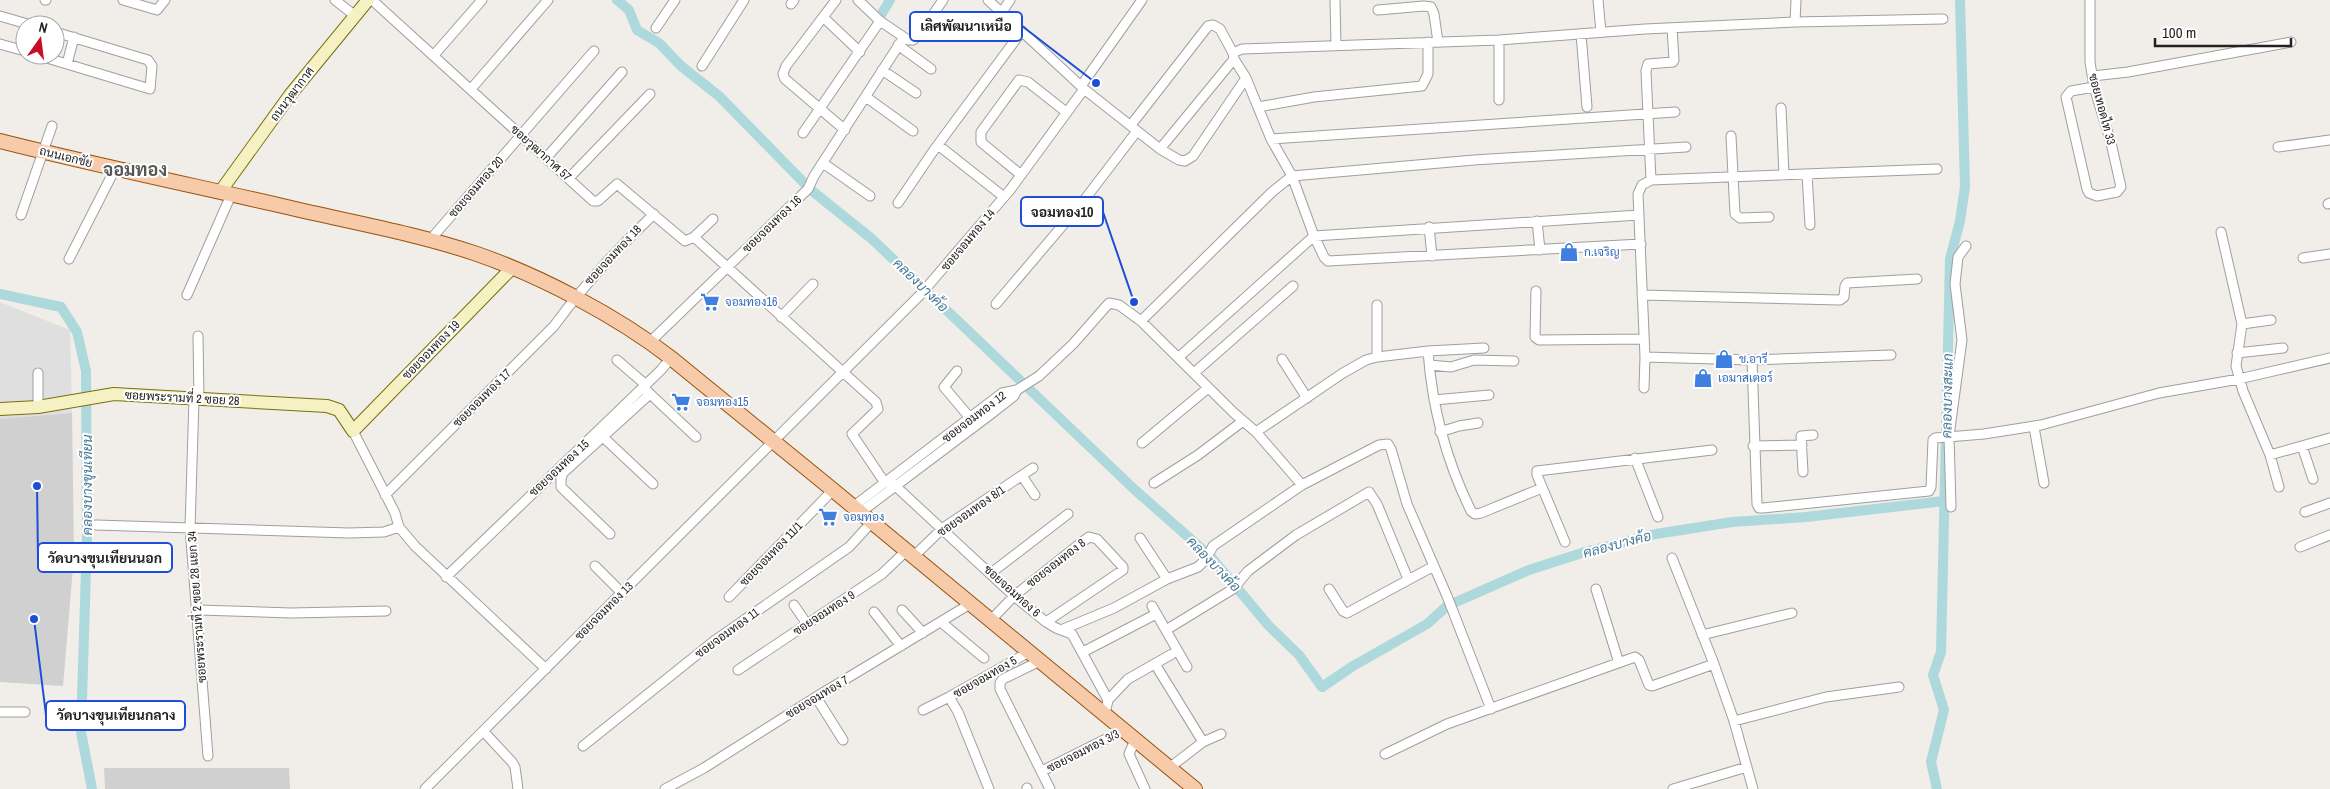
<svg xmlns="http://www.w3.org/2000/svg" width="2330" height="789" font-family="'Archivo Narrow',Sarabun,sans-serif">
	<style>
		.residential { fill: #e0dfdf }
		.religious { fill: #d0d0d0 }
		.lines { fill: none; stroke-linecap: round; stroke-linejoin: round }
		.canal { stroke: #add8dc; stroke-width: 10 }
		.street-casing { stroke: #9f9f9f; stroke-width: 11 }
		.secondary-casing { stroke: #75710c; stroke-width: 14 }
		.primary-casing { stroke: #96530a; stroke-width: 16 }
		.street { stroke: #fff; stroke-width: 9 }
		.secondary { stroke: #f6f1c2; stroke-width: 12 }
		.primary { stroke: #f7caa9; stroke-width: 14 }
		.labels { text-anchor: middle; stroke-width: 4; stroke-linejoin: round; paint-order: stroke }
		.street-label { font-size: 12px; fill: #222; stroke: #fff }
		.shop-label { font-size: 12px; fill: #366cbe; stroke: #fff; text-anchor: start }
		.water-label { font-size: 14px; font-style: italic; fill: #497a96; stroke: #fff }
		.district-label { font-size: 18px; font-weight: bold; fill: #555; stroke: #fff }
		.leader { fill: none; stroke: #1d4ed8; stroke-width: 2 }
		.callout-dot { fill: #1d4ed8; stroke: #fff; stroke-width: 2 }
		.callout { fill: #fff; stroke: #1d4ed8; stroke-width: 2 }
		.callout-label { font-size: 14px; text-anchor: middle; font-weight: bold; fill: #222 }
	</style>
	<rect width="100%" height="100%" fill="#f1ede9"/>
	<path class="residential" d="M0,302L70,330L72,413L0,419Z"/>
	<path class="religious" d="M72,413L74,555L63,686L0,682V419Z
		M104,768H289L290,789H105Z"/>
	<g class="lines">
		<path class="canal" d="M617,0L629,10L637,30L659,43L681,66L719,96L811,190L872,239L1135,490L1210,556L1269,626L1299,655L1322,687L1353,666L1427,624L1447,606L1529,570L1585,552L1656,534L1732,522L1806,517L1944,501
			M881,15L890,0
			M0,294L61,307L77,332L86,371L87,537L81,732L92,789
			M1937,789L1931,762L1944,710L1933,675L1941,652L1950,259L1960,221L1965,187L1960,0"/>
		<g class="street-casing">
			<path id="street" d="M45,0H46
				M123,0L157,10L165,0
				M335,0L354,15
				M372,0L593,201H598L617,184L685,241L694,237L713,219
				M836,0L786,66L783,74L785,79L845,130
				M858,0L880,21L908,40H913L919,35L943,0
				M988,0L1084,89L1160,149L1179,160L1185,161L1193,156L1246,78
				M1335,0L1336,45
				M1598,0L1601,32
				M2090,0V62L2094,87L2111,143L2121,187L2117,192L2097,196L2089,193L2087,189L2066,97L2071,91L2094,87
				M791,4L794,0
				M1378,10L1424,6L1431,7L1434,14L1438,42
				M1002,12L1010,0
				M0,16L31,25
				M823,17L860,52
				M1795,22L1796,0
				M656,28L675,0
				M1581,34L1587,107
				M0,44L25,51
				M898,45L931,69
				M1233,53L1242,49L1499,40L1645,29L1795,22L1943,19
				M37,55L150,89L152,66L148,60L55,32
				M434,55L482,0
				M67,64L74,37
				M702,66L744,0
				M882,70L916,93
				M2093,76L2128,72L2291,42
				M1081,86L1142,0
				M471,89L548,0
				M866,97L913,131
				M1499,100V40
				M1258,107L1314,97L1422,86L1428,74V42
				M1781,108L1784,175
				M1131,125L1208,26L1213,25L1220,29L1233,53L1234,59L1246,78L1271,139L1292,176L1314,236L1324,257L1328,261L1641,244
				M803,133L880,21
				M1731,136L1735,214L1740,218L1769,217
				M1271,139L1675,112
				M938,145L1004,197
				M2278,147L2330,140
				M1160,149L1234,59
				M547,157L622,72
				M823,163L870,196
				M1807,174L1810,225
				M1021,175L981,142V132L1019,80L1028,82L1066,112
				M569,178L650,94
				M1651,180L1646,71L1648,64L1673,62L1674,60L1672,28
				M898,203L934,150L1022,31
				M2328,204L2330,203
				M21,215L52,126
				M1537,221L1540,250
				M1429,227L1432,256
				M2221,232L2242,324L2236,366L2243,391L2270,455L2279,487
				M694,237L876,402L878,409L852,434L885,483
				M430,240L594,51
				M2303,258L2330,254
				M69,259L115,169
				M1536,291L1535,337L1539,340L1644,339
				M187,295L231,195
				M1642,295L1840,300L1844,297L1845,286L1847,283L1917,279
				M996,304L1085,199L1137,131
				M781,317L813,284
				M1141,321L1272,192L1292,176L1474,160L1686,147
				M2242,324L2271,320
				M198,336L199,399
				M650,342L808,189L814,176L904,37
				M1428,351L1484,348
				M2237,353L2283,348
				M1179,357L1314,236L1639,215
				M1377,357V305
				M1645,357L1752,360L1891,355
				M1282,359L1307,398
				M617,360L646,385
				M1752,360L1757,504L1759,508H1763L1929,491L1931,487L1933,440L1935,438L1984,434L2041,425L2159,393L2239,379L2330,358
				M1430,365L1451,367L1474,360L1514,361
				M957,371L944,387L971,419
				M1194,373L1293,286
				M1644,388L1645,357L1638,194L1642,185L1651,180L1937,169
				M647,391L696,437
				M194,399L190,528L208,756
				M1434,400L1489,395
				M38,407V373
				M2034,427L2044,483
				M353,431L395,513L399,527L415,546L546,669
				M1256,432L1343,373L1366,360L1377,357L1428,351C1432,408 1446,460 1471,511L1475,514L1481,513L1542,488
				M1440,432L1459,426L1478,423
				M603,437L653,484
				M1142,443L1208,388
				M1753,446L1802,445
				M2302,446L2313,479
				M2270,455L2330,438
				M1635,458L1658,517
				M1803,472L1801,436L1813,435
				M1022,476L1035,495
				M889,480L1014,596L1046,622L1056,628L1072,634L1108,700L1105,714
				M1154,483L1198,455L1243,421
				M385,495L554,326C584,285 617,249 654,214
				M854,506L1002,393L1017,390L1039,376L1073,344L1109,303L1119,305L1141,321L1234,413L1256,432L1302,485
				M1951,507L1949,436L1962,340L1955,284L1958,257L1966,246
				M861,512L991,414L1014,396L1017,390
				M2305,512L2330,503
				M96,525L349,533L384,532L399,527
				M610,534L561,487V479L563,473L650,394
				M1140,538L1167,579
				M1565,542L1537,475V471L1712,450
				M2300,547L2330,535
				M913,557L943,528L1033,468
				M1672,558L1714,664L1734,721L1753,789
				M595,566L622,593
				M991,573L1068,514
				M446,577L661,370L671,358
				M1329,589L1343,611L1347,613L1434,566
				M1596,589L1619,663
				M729,597L833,490
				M794,605L807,624
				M1152,606L1187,667
				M198,610L291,613L386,611
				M902,610L923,633
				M874,612L901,646
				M990,621L1014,596L1082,542L1089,537L1097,539L1123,567V570L1046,622
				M941,622L984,658
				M1061,630L1114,608L1167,579L1198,567L1206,559L1213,546L1302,485L1379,445L1388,444L1391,449L1407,504L1447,596L1491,709
				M1166,630L1233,589L1248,571L1296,535L1369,492L1377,504L1408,579
				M1702,635L1792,613
				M1083,652L1156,614
				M1040,661L1003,679L1000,683V689L1050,789
				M1155,664L1203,742
				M738,670L882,574L906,551
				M816,697L843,740
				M1108,700L1128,679L1172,654
				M923,710L949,697
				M0,712H25
				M1734,721L1826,697L1899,687
				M484,732L512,762L515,767L518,789
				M1135,740L1129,754L1145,789
				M583,746L714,641L849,547L872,522
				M1385,754L1447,724L1635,657L1639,660L1649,685L1652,686L1714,664
				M1169,768L1203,742L1221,734
				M1042,771L1124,730
				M1027,788V789
				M425,789L921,294L1010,190L1084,89
				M665,789L704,768L816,697L970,604
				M989,789L958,712L949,697L1029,652
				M1673,789L1747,767"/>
		</g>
		<g class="secondary-casing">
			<path id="secondary" d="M220,192L290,95L368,0
				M0,409L38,407L114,394L327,406L339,410L353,431L511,269"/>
		</g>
		<g class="primary-casing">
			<path id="primary" d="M0,141C95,165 191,185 287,207C350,222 414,233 474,253C539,275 617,316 671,358L833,490L1195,789"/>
		</g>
		<use href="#street" class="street"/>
		<use href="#secondary" class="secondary"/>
		<use href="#primary" class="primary"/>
	</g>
	<defs>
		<g id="shop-bare" transform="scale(1.5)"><path d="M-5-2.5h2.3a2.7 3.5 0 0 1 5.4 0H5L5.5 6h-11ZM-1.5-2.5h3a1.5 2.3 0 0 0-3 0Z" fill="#3f7fe0" stroke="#fff" stroke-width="2.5" paint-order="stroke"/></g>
		<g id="supermarket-bare" transform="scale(1.5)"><path d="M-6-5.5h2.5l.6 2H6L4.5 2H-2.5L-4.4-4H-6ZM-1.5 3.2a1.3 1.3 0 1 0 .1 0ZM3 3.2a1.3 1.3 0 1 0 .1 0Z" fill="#3f7fe0" stroke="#fff" stroke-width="2.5" paint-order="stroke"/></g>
	</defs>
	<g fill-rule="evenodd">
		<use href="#shop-bare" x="1569" y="252"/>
		<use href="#supermarket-bare" x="710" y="302"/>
		<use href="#shop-bare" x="1724" y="359"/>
		<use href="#shop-bare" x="1703" y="378"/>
		<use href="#supermarket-bare" x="681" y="402"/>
		<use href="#supermarket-bare" x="828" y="517"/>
	</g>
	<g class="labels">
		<g class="street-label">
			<text transform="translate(292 94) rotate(-53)" y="4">ถนนวุฒากาศ</text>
			<text transform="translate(2102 109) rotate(75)" y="4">ซอยเทอดไท 33</text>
			<text transform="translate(541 153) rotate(42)" y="4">ซอยวุฒากาศ 57</text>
			<text transform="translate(66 157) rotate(14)" y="4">ถนนเอกชัย</text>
			<text transform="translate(476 187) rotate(-49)" y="4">ซอยจอมทอง 20</text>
			<text transform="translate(772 224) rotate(-44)" y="4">ซอยจอมทอง 16</text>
			<text transform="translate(968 240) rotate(-50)" y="4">ซอยจอมทอง 14</text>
			<text transform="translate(613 255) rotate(-47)" y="4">ซอยจอมทอง 18</text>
			<text transform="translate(431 350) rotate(-46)" y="4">ซอยจอมทอง 19</text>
			<text transform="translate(182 398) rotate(3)" y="4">ซอยพระรามที่ 2 ซอย 28</text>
			<text transform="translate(482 398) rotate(-45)" y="4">ซอยจอมทอง 17</text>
			<text transform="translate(974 417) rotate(-37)" y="4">ซอยจอมทอง 12</text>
			<text transform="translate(559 468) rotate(-43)" y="4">ซอยจอมทอง 15</text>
			<text transform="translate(971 511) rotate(-35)" y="4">ซอยจอมทอง 8/1</text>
			<text transform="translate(771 554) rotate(-46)" y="4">ซอยจอมทอง 11/1</text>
			<text transform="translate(1056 563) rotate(-38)" y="4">ซอยจอมทอง 8</text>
			<text transform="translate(1012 591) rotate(42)" y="4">ซอยจอมทอง 6</text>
			<text transform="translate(197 607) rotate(-94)" y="4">ซอยพระรามที่ 2 ซอย 28 แยก 34</text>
			<text transform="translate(604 611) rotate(-45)" y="4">ซอยจอมทอง 13</text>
			<text transform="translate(824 613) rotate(-33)" y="4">ซอยจอมทอง 9</text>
			<text transform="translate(727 633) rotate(-36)" y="4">ซอยจอมทอง 11</text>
			<text transform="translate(985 677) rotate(-30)" y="4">ซอยจอมทอง 5</text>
			<text transform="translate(817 697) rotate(-31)" y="4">ซอยจอมทอง 7</text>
			<text transform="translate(1083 751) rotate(-27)" y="4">ซอยจอมทอง 3/3</text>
		</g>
		<g class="shop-label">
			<text x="1584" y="256">ก.เจริญ</text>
			<text x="725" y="306">จอมทอง16</text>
			<text x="1739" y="363">ช.อารี</text>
			<text x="1718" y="382">เอมาสเตอร์</text>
			<text x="696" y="406">จอมทอง15</text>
			<text x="843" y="521">จอมทอง</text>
		</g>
		<g class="water-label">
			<text transform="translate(921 285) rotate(44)" y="5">คลองบางค้อ</text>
			<text transform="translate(1947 396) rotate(-89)" y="5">คลองบางสะแก</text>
			<text transform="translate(87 485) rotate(-90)" y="5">คลองบางขุนเทียน</text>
			<text transform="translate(1617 544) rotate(-15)" y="5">คลองบางค้อ</text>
			<text transform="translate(1214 564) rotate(46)" y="5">คลองบางค้อ</text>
		</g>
		<g class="district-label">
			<text x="135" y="176">จอมทอง</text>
		</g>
	</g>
	<path class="leader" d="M1096 83L1022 26M1134 302L1103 212M37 486L38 558M34 619L46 715"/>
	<g class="callout-dot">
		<circle cx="1096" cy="83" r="5"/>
		<circle cx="1134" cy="302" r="5"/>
		<circle cx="37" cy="486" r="5"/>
		<circle cx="34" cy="619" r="5"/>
	</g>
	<g class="callout">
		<rect x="910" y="12" width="112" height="29" rx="5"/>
		<rect x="1021" y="197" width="82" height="29" rx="5"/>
		<rect x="38" y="543" width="134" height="29" rx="5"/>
		<rect x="46" y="701" width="139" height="29" rx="5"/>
	</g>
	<g class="callout-label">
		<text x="966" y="31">เลิศพัฒนาเหนือ</text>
		<text x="1062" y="217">จอมทอง10</text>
		<text x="105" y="563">วัดบางขุนเทียนนอก</text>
		<text x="116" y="720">วัดบางขุนเทียนกลาง</text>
	</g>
	<g transform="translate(40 40) rotate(14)"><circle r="24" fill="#ffffff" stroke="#a7a7a7"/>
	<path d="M0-4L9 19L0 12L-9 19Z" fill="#c70d28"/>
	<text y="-8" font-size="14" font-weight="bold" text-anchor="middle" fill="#222222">N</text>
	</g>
	<path d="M2155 38v8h136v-8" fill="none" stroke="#222222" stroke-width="2.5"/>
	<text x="2162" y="38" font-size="15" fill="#222222" stroke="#ffffff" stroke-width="4" paint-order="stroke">100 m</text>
</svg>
